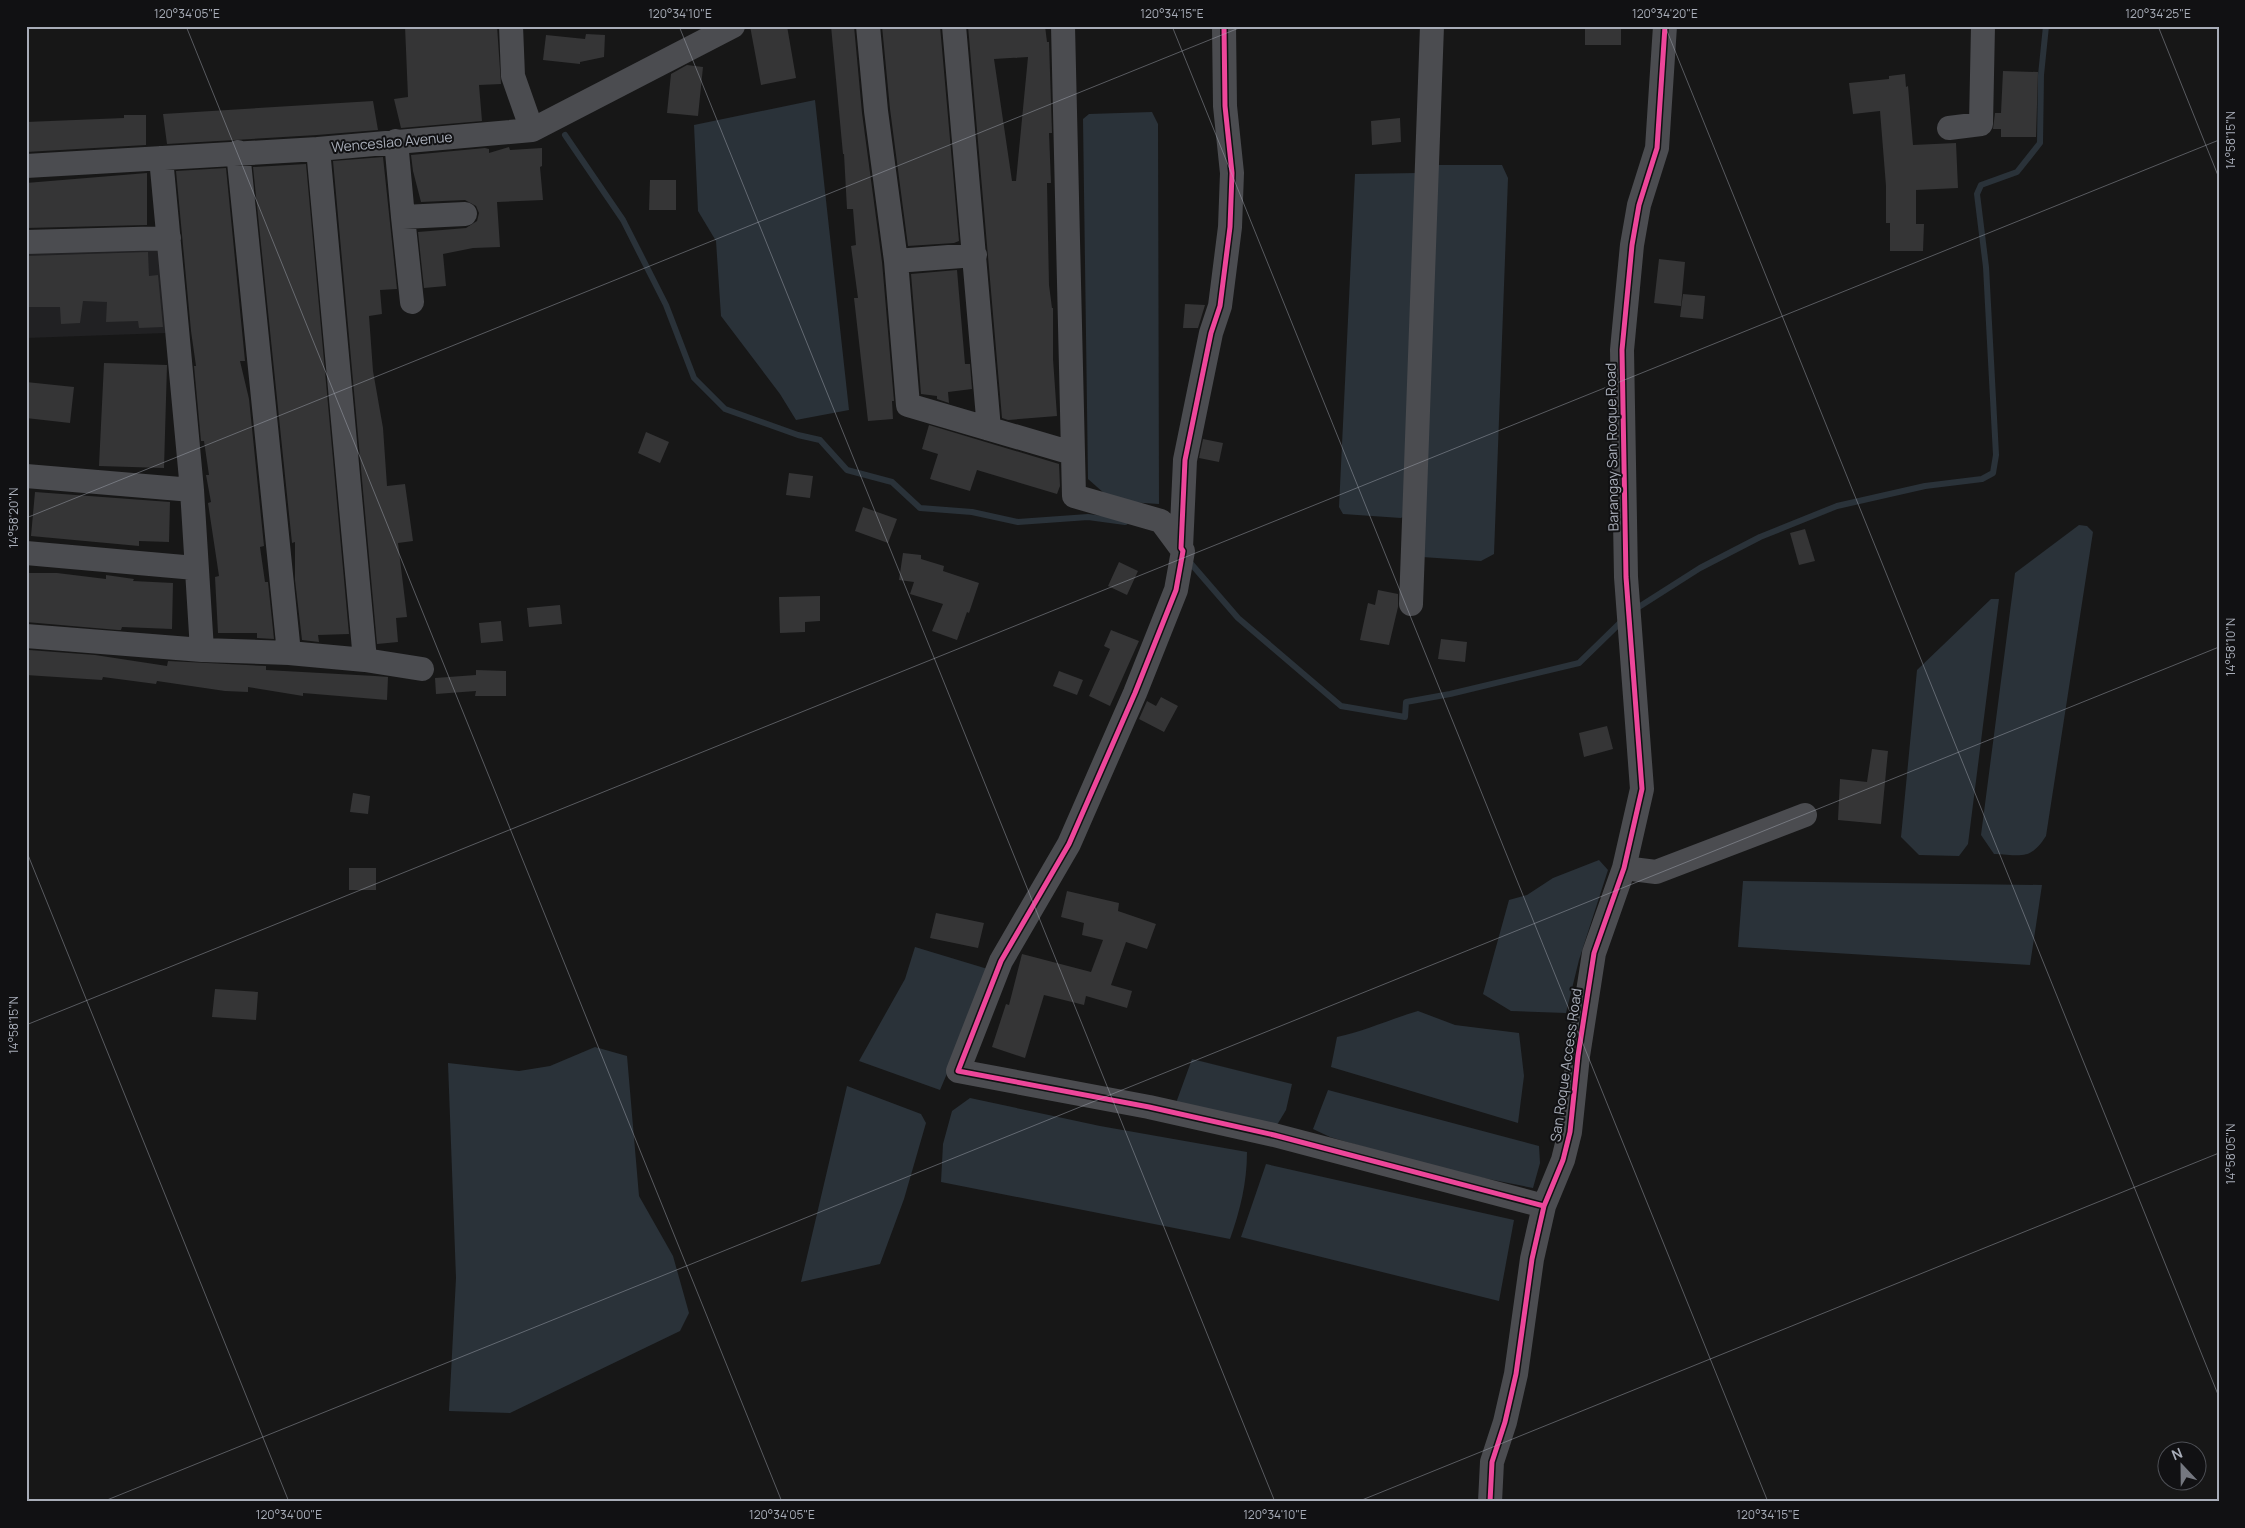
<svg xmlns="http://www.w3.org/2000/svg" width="2245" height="1528" font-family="Manrope,sans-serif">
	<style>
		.built { fill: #212123 }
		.water { fill: #2a3239 }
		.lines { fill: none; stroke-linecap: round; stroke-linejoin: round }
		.stream { stroke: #2a3239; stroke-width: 6 }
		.building { fill: #353536; fill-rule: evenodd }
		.minor { stroke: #4b4c50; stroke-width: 24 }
		.cycleway-casing { stroke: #111113; stroke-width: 8 }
		.cycleway { stroke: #ed469a; stroke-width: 5 }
		.ticks { fill: none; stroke: #a8adb8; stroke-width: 1; stroke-opacity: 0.45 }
		.labels { text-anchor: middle; stroke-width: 4; stroke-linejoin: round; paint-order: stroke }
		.street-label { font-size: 14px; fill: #a8adb8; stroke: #111113 }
		.neatline { fill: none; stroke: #a8adb8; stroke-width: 2 }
		.ticks-label { font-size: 12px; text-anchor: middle; fill: #a8adb8 }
	</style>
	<rect width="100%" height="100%" fill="#171717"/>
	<path class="built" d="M163,242L166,333L26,338V247Z"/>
	<path class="water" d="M815,100L849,410L796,420L780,394L721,316L716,241L698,211L694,125Z
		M1152,112L1158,124L1159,504L1113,501L1088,479L1083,119L1089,114Z
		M1437,165H1502L1508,178L1494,554L1481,561L1422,557Z
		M1418,173L1408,513L1401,518L1343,514L1339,507L1355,174Z
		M2079,525L2087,526L2093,532L2046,836C2030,861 2021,855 1994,854L1981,835L2015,573Z
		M1991,599H1999L1968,844L1959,856L1919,855L1901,837L1917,670Z
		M1599,860L1608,870L1579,960L1566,1013L1511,1011L1483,994L1509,900L1527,895L1553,878Z
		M1743,881L2042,885L2030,965L1738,947Z
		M915,947L991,970L940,1090L859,1061L905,979Z
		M1418,1011L1455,1025L1519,1033L1524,1076L1518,1123L1331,1067L1337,1037C1365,1031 1391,1019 1418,1011Z
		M595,1047L627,1056L639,1196L673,1256L689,1313L680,1331L510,1413L449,1411L456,1278L448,1063L519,1071L550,1066Z
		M1192,1059L1292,1084L1286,1110L1277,1125L1176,1103Z
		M847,1086L921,1114L926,1123L904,1199L880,1264L801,1282Z
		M1328,1090L1539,1146L1540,1163L1533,1188L1443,1170L1330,1137L1313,1129Z
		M970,1098L1100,1126L1247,1152C1247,1183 1240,1211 1230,1239L941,1182L943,1144L952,1111Z
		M1266,1164L1514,1220L1499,1301L1241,1237Z"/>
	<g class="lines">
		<path class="stream" d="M565,135L623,220L666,305L694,378L725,409L798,435L820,440L847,470L892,482L920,508L972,512L1018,522L1088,517L1125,522
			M1187,559L1238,618L1341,706L1405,717L1406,702L1450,694L1579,663L1623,620
			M1634,610L1700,568L1760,537L1837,506L1925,486L1982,479L1993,473L1996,455L1986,267L1977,194L1981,185L2017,172L2040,143L2041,75L2046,26"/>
	</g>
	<path class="building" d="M405,26H497L501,84L479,85L482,121L401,128L394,99L408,97Z
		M750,26H787L796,78L761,85Z
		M831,26H854L862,113L882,262L894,401H892L893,419L868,421L854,298H858L851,246L856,245L853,209H847L844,154H843Z
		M882,26H940L959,241L954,243L908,246L890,109Z
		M968,26H1045L1047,42H1049L1052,133H1049L1051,183H1047L1048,236L1049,285L1052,308H1053V359L1057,416L1008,420L1002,418ZM1028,57L1016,181H1012L994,59Z
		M1585,26H1621V45H1585Z
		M586,34L605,35L604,57L580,62V64L543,60L546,35L585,39Z
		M687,65L703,67L698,116L667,113L671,74Z
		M2003,71L2038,72L2036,137H2001V129H1993L1995,113H2001Z
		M1905,74L1906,87L1908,86L1913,145L1956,143L1958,188L1916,190V224H1924L1923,251H1890V223H1886V186L1880,111L1853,114L1849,83L1889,79V76Z
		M373,101L378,130L317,135L167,144L163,114Z
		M124,115H146V145L26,152V122L124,118Z
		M1400,118L1401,142L1372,145L1371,121Z
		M509,147L510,150L542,148V166L540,167L543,200L497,202L500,247L473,248L443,254L446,286L424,288L418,232L466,228L477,221L479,213L476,206L465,200L421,202L413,171L411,155L485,148L489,149V153Z
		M383,157L397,289L380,290L382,314L369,316L373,371L383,428L387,486L405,484L413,541L398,543L407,617L396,618L398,642L377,644L333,161Z
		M306,164L349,634L318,635L319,642L302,640L295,580V542L292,543L253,167Z
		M226,168L245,361H240L249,399L264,546L260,547L265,582H268L274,639L257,638V633H218L215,577L219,576L208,503L211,502L206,475H209L204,441H201L194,366H196L191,331L176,171Z
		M147,173V225L26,228V183Z
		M650,180H676V210H649Z
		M148,252L149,276L158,275L163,327L139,328L138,321L106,322L107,302L83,301L80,323L61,324L60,307H26V256Z
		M1659,259L1685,262L1681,306L1654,303Z
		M957,270L965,364H970L972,389L948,392L949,403L937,399V396L921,394L911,274Z
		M1683,294L1705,296L1703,319L1680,317Z
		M1185,304L1205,305L1198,328H1183Z
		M104,363L167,365L164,468L99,466Z
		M26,382L74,387L70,423L26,418Z
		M929,425L1059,464L1060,486L1057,494L977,470L970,491L930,479L938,454L922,449Z
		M646,432L669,442L660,463L638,453Z
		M1203,439L1223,443L1219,462L1199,458Z
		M789,473L813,476L810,498L786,495Z
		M35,492L170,502L169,542L139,541V546L31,536Z
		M863,507L897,519L888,543L855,531Z
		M1805,529L1815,561L1799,565L1790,533Z
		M903,553L921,555V559L944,566L943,571L979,583L969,613L967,612L957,640L932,631L943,604L910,594L914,582L899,580Z
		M1119,562L1138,571L1127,595L1108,586Z
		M26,573H57L106,579V575L134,579L133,581L173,583L172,629L122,627L121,630H118L26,622Z
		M1378,590L1398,594V607L1389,645L1360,640L1368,603L1375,605Z
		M820,596V621L805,622V632L780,633L779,597Z
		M560,605L562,624L529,627L527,608Z
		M501,621L503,641L481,643L479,623Z
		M1111,630L1139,641L1110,706L1089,696L1110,649L1104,646Z
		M1441,639L1467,642L1465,662L1438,659Z
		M29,650L95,655L167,666L168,661L266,666V670L375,676L388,677L387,700L303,693V696L248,687V692L225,691L157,681L156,684L103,677L102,680L26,675Z
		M476,670L506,671V696H475L476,691L436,694L435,678L476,675Z
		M1059,671L1083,680L1077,695L1053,686Z
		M1161,697L1178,706L1164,732L1139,719L1147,701L1156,706Z
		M1607,726L1613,749L1584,757L1579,733Z
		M1872,749L1888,751L1881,824L1838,820L1840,779L1867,782Z
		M353,793L370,796L368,814L350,812Z
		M349,868H376V890H349Z
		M1067,891L1119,903L1118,911L1156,924L1147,949L1126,942L1111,985L1132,991L1127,1008L1086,996L1084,1005L1044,995L1025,1058L992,1047L1006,1004L1009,1005L1022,954L1091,972L1103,940L1082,935L1084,923L1061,917Z
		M936,913L984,923L978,948L930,938Z
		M215,989L258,992L256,1020L212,1017Z"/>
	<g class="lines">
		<path class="minor" d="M511,26L513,76L532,130
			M868,26L876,111L896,261L908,405L1072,453
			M954,26L989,429
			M1063,26L1074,496L1161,521L1181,548
			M1224,26L1225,106L1232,173L1230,227L1220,306L1211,333L1185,460L1181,548L1183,551L1176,590L1135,693L1069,844L1001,961L958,1071L1149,1107L1274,1135L1544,1206
			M1949,128L1981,124L1983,26
			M396,141L403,217L465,214
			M318,149L365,660
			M238,152L289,653
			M161,158L192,490L202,650
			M26,166L318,149L532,130L733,26
			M403,217L412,302
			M26,242L169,238
			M896,261L975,255
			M26,476L192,490
			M26,553L195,568
			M1411,604L1432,26
			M26,636L202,650L289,653L365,660L422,669
			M1624,868L1656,872L1805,815
			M1490,1502L1492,1462L1505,1422L1516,1374L1532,1259L1544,1206L1563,1160L1570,1132L1578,1056L1594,953L1624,868L1642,789L1626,577L1622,350L1632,245L1639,205L1657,148L1665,26"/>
		<g class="cycleway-casing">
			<path id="cycleway" d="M1224,26L1225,106L1232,173L1230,227L1220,306L1211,333L1185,460L1181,548L1183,551L1176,590L1135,693L1069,844L1001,961L958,1071L1149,1107L1274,1135L1544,1206
				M1490,1502L1492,1462L1505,1422L1516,1374L1532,1259L1544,1206L1563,1160L1570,1132L1578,1056L1594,953L1624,868L1642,789L1626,577L1622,350L1632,245L1639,205L1657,148L1665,26"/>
		</g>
		<use href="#cycleway" class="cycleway"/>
	</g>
	<path class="ticks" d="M186,26L782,1502M679,26L1275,1502M1172,26L1768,1502M1665,26L2219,1397M2158,26L2219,178M26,518L1244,26M26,850L289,1502M26,1025L2219,140M102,1502L2219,647M1357,1502L2219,1153"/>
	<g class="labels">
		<g class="street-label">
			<text transform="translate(392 142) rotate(-5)" y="5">Wenceslao Avenue</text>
			<text transform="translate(1612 447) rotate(-91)" y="5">Barangay San Roque Road</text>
			<text transform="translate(1566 1065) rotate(-82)" y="5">San Roque Access Road</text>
		</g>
	</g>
	<rect width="2245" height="1528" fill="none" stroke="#111113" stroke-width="55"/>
	<g transform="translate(2182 1466) rotate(338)"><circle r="24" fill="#111113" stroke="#4d4f55"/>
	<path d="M0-4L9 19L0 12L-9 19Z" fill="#757880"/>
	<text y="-8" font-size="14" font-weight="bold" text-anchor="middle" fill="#a8adb8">N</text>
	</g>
	<rect x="28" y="28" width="2190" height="1472" class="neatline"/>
	<g class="ticks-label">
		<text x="187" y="18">120°34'05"E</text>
		<text x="680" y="18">120°34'10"E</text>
		<text x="1172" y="18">120°34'15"E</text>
		<text x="1665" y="18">120°34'20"E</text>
		<text x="2158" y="18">120°34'25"E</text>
		<text transform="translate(2231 140) rotate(-90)" y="4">14°58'15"N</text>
		<text transform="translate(14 518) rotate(-90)" y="4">14°58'20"N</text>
		<text transform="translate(2231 647) rotate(-90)" y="4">14°58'10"N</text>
		<text transform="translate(14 1025) rotate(-90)" y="4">14°58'15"N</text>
		<text transform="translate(2231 1154) rotate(-90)" y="4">14°58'05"N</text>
		<text x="289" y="1519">120°34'00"E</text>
		<text x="782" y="1519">120°34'05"E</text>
		<text x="1275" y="1519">120°34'10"E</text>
		<text x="1768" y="1519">120°34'15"E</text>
	</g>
</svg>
